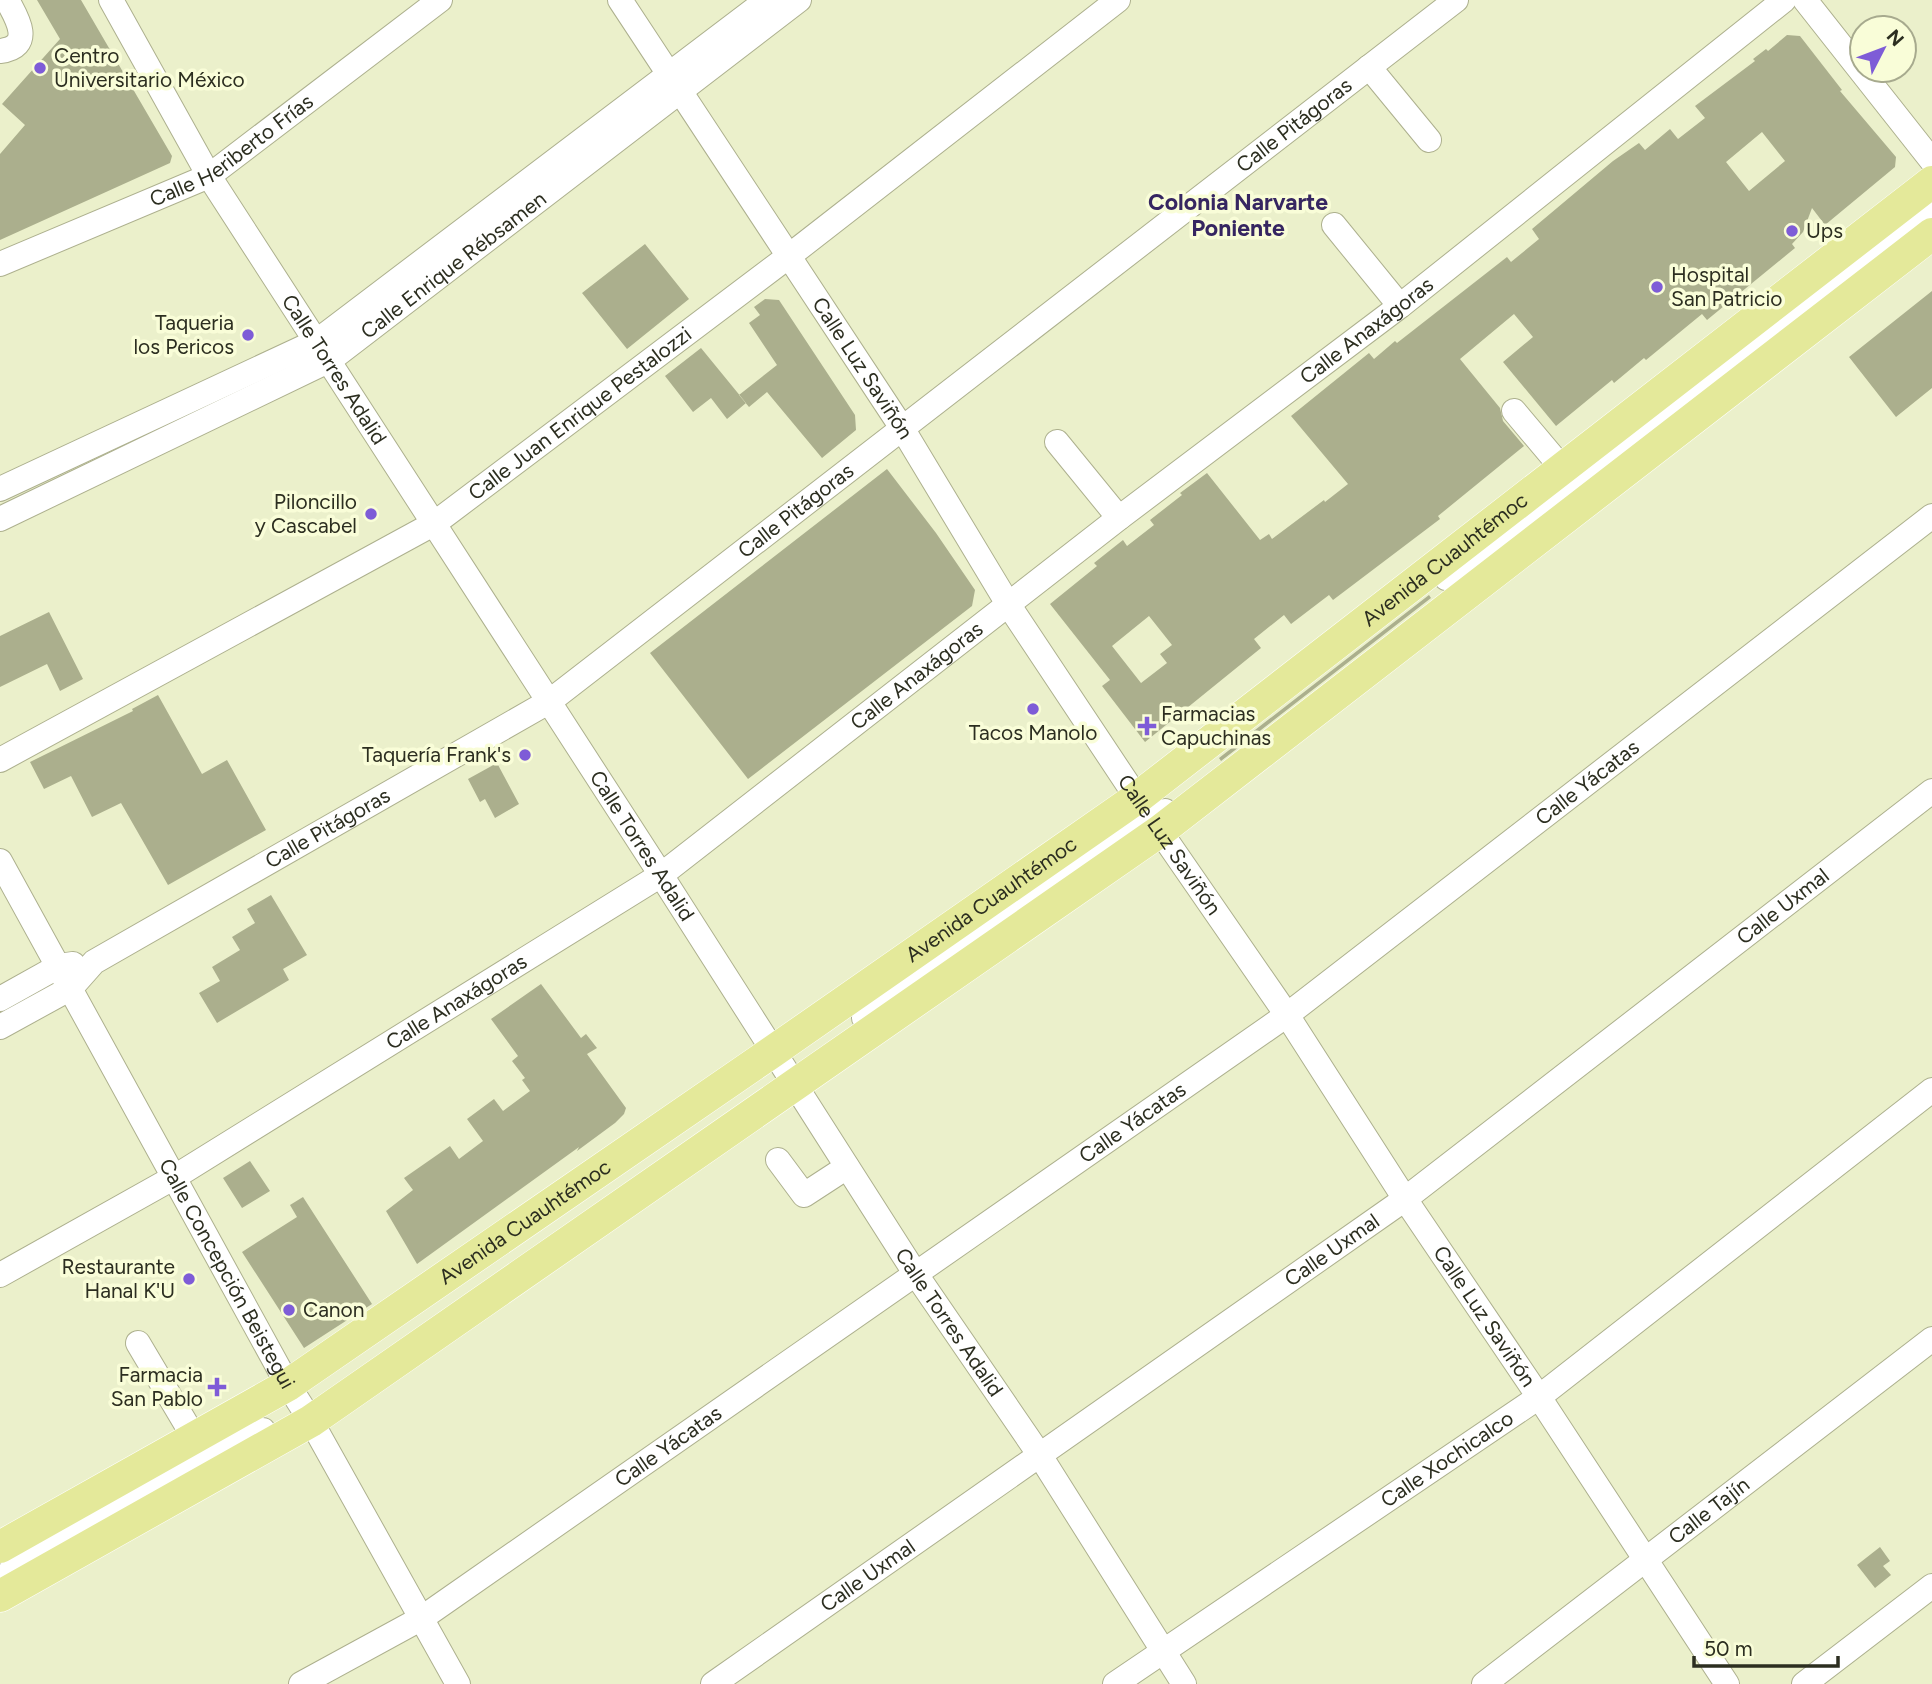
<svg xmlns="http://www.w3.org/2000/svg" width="1932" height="1684" viewBox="0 0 1932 1684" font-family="Figtree,sans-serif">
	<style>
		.building { fill: #abaf8d; fill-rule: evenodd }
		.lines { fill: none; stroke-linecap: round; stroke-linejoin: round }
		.minor-casing { stroke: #adb08e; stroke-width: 26 }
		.major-casing { stroke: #fff; stroke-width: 33 }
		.minor { stroke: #fff; stroke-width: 24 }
		.major { stroke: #e4e99a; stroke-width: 32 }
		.poi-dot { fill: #7e5cd7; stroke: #f9fdd8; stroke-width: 2.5 }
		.labels { text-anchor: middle; stroke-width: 7; stroke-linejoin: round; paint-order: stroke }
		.poi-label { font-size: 21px; fill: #2c2e20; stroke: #f9fdd8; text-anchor: start }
		.street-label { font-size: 21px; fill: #2c2e20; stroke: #f9fdd8 }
		.neighbourhood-label { font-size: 23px; font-weight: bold; fill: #362661; stroke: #f9fdd8 }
	</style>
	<rect width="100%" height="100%" fill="#ebf0cb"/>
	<path class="building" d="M37,0H81L172,156L170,163L0,240V154L25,125L2,104L60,39Z
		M1787,35L1800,36L1842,90L1840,91L1896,157L1895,167L1825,225L1812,208L1803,232L1792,244L1795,248L1707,320L1702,314L1646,360L1644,358L1614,383L1612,380L1556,426L1503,362L1533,337L1514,314L1460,359L1500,408L1503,421L1524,446L1438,516L1440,519L1333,600L1329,595L1291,624L1284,615L1254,639L1261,648L1145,742L1102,686L1110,680L1050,604L1097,566L1094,563L1123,540L1127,546L1154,525L1150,520L1182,495L1180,493L1207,473L1260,540L1269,534L1272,539L1324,500L1325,502L1348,484L1291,416L1369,353L1374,359L1395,341L1397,343L1507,257L1511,262L1539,239L1532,229L1613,161L1639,143L1645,150L1670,129L1678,139L1705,118L1695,106L1755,61L1753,59L1766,49L1768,51ZM1762,132L1785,161L1749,191L1726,162ZM1149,616L1172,645L1160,654L1167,663L1141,683L1112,646Z
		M645,244L689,299L627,349L582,293Z
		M1932,291V388L1896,417L1849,357Z
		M765,299L779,300L855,415L856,430L822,458L767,392L749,407L739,395L777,365L749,323L760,315L754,307Z
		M701,348L746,403L727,419L711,398L693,412L665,376Z
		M887,469L936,533L975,590L972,606L748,779L650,653Z
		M1429,595L1431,598L1221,761L1219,758Z
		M49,612L83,679L60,691L47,664L0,687V636Z
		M158,695L202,774L227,760L266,830L168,885L121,803L92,817L71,776L44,789L30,762L133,711L132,709Z
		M497,763L519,804L495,818L485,799L480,802L468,779Z
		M271,895L307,955L283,969L289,980L217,1023L199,993L220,981L212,967L240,950L232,937L255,923L247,909Z
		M541,984L581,1038L586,1034L597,1048L587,1054L626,1108L624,1114L615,1123L577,1151L579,1147L417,1264L386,1211L413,1190L404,1178L450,1146L459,1159L483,1141L467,1119L494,1099L503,1111L530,1091L522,1080L525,1078L512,1061L518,1056L491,1019Z
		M250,1161L270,1191L242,1208L223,1178Z
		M303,1197L372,1304L304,1348L242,1252L297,1217L290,1205Z
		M1880,1547L1890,1561L1883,1566L1891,1575L1875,1588L1857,1565Z"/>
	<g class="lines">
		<g class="minor-casing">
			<g id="minor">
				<path id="s1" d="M111,0L209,176L661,875L915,1273L1039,1454L1184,1684"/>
				<path id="s2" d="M620,0L902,428L1008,604L1137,798L1287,1015L1405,1199L1539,1397L1727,1684"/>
				<path d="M1805,0L1932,161"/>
				<path d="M0,51C34,47 18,19 7,0"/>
				<path d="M1369,67L1429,140"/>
				<path d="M1334,225L1400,306"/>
				<path id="s3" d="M0,264L209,176L440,0"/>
				<path d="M1514,411L1562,468"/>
				<path d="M1057,442L1119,518"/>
				<path d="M0,489L317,341L767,0"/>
				<path id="s4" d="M0,519L330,360L799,0"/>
				<path d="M1446,578L1467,561L1495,549L1932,214"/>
				<path id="s5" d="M0,760L435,523L789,256L1118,0"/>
				<path id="s6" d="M0,861L288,1385L311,1421L458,1684"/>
				<path d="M0,999L59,966L73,964"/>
				<path d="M864,1018L1150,816L1165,811"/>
				<path id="s7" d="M0,1027L71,988L94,962L550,701L1456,0"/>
				<path d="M778,1160L804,1195L847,1167"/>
				<path id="s8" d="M0,1275L173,1178L661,875L1119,518L1400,306L1784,0"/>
				<path d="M138,1343L195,1439"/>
				<path d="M0,1584L12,1569L263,1430"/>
				<path id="s9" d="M301,1684L422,1618L1287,1015L1932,516"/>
				<path id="s10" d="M713,1684L1405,1199L1932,791"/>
				<path id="s11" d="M1115,1684L1539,1397L1932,1090"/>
				<path id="s12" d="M1484,1684L1932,1339"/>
				<path d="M1804,1684L1932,1586"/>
			</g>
		</g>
		<g class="major-casing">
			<g id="major">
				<path id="s13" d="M0,1547L288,1385L772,1052L1137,798L1932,182"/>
				<path d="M0,1596L311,1421L1160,831L1932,234"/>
			</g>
		</g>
		<use href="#minor" class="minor"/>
		<use href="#major" class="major"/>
	</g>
	<g class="poi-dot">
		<circle cx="40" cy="68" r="7"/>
		<circle cx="1792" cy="231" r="7"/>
		<circle cx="1657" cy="287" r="7"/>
		<circle cx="248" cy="335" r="7"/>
		<circle cx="371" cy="514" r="7"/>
		<circle cx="1033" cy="709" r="7"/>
		<path d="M1143.5 715.5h7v7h7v7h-7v7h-7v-7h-7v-7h7z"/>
		<circle cx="525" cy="755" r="7"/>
		<circle cx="189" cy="1279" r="7"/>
		<circle cx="289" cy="1310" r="7"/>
		<path d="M213.5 1376.5h7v7h7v7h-7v7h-7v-7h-7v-7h7z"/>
	</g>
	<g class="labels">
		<g class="poi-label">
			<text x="54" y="63">Centro<tspan x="54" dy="24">Universitario México</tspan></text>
			<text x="1806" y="238">Ups</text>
			<text x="1671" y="282">Hospital<tspan x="1671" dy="24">San Patricio</tspan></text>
			<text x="234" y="330" text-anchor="end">Taqueria<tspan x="234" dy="24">los Pericos</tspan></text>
			<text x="357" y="509" text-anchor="end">Piloncillo<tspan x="357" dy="24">y Cascabel</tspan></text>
			<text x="1161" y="721">Farmacias<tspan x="1161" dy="24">Capuchinas</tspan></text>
			<text x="1033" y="740" text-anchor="middle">Tacos Manolo</text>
			<text x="511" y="762" text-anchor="end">Taquería Frank's</text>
			<text x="175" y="1274" text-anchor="end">Restaurante<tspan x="175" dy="24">Hanal K'U</tspan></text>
			<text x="303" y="1317">Canon</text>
			<text x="203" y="1382" text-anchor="end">Farmacia<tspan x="203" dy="24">San Pablo</tspan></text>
		</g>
		<g class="street-label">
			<text dy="7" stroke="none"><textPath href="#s7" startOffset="1582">Calle Pitágoras</textPath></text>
			<text dy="7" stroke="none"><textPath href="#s3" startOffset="259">Calle Heriberto Frías</textPath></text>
			<text dy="7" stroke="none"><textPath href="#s4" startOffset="522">Calle Enrique Rébsamen</textPath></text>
			<text dy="7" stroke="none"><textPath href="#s8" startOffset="1664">Calle Anaxágoras</textPath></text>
			<text dy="7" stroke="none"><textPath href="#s1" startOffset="432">Calle Torres Adalid</textPath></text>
			<text dy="7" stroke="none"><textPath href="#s2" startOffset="441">Calle Luz Saviñón</textPath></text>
			<text dy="7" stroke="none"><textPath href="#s5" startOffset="677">Calle Juan Enrique Pestalozzi</textPath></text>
			<text dy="7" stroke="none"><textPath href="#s7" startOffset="952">Calle Pitágoras</textPath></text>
			<text dy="7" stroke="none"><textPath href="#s13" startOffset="1752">Avenida Cuauhtémoc</textPath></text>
			<text dy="7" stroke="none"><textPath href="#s8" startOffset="1097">Calle Anaxágoras</textPath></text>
			<text dy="7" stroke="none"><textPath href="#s9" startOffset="1572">Calle Yácatas</textPath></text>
			<text dy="7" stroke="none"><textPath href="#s7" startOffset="385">Calle Pitágoras</textPath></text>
			<text dy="7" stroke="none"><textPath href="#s2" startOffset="1008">Calle Luz Saviñón</textPath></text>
			<text dy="7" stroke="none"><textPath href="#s1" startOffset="999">Calle Torres Adalid</textPath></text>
			<text dy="7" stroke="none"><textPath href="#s13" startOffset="1185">Avenida Cuauhtémoc</textPath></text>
			<text dy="7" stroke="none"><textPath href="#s10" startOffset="1323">Calle Uxmal</textPath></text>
			<text dy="7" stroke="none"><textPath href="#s8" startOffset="532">Calle Anaxágoras</textPath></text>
			<text dy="7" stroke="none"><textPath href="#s9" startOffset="1004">Calle Yácatas</textPath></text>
			<text dy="7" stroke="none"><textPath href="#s13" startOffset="618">Avenida Cuauhtémoc</textPath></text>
			<text dy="7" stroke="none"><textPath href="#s10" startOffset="756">Calle Uxmal</textPath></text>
			<text dy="7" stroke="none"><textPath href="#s6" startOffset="471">Calle Concepción Beistegui</textPath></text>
			<text dy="7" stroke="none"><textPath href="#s2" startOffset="1575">Calle Luz Saviñón</textPath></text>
			<text dy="7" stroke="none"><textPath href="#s1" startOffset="1566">Calle Torres Adalid</textPath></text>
			<text dy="7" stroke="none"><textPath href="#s9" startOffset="438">Calle Yácatas</textPath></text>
			<text dy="7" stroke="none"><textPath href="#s11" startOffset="401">Calle Xochicalco</textPath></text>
			<text dy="7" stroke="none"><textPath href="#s12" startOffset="284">Calle Tajín</textPath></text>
			<text dy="7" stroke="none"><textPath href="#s10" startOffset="189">Calle Uxmal</textPath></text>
		</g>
		<g class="neighbourhood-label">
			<text x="1238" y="210">Colonia Narvarte<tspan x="1238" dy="26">Poniente</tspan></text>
		</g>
	</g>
	<g transform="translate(1883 49) rotate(48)"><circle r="33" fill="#f9fdd8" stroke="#a7aa8e" stroke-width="2"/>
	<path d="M0-5L12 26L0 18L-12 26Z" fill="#7e5cd7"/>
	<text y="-10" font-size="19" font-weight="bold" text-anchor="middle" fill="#2c2e20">N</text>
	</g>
	<path d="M1694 1656v10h144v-10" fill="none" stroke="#2c2e20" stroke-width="3.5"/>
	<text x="1704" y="1656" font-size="21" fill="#2c2e20" stroke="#f9fdd8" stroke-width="5" paint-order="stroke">50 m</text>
</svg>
